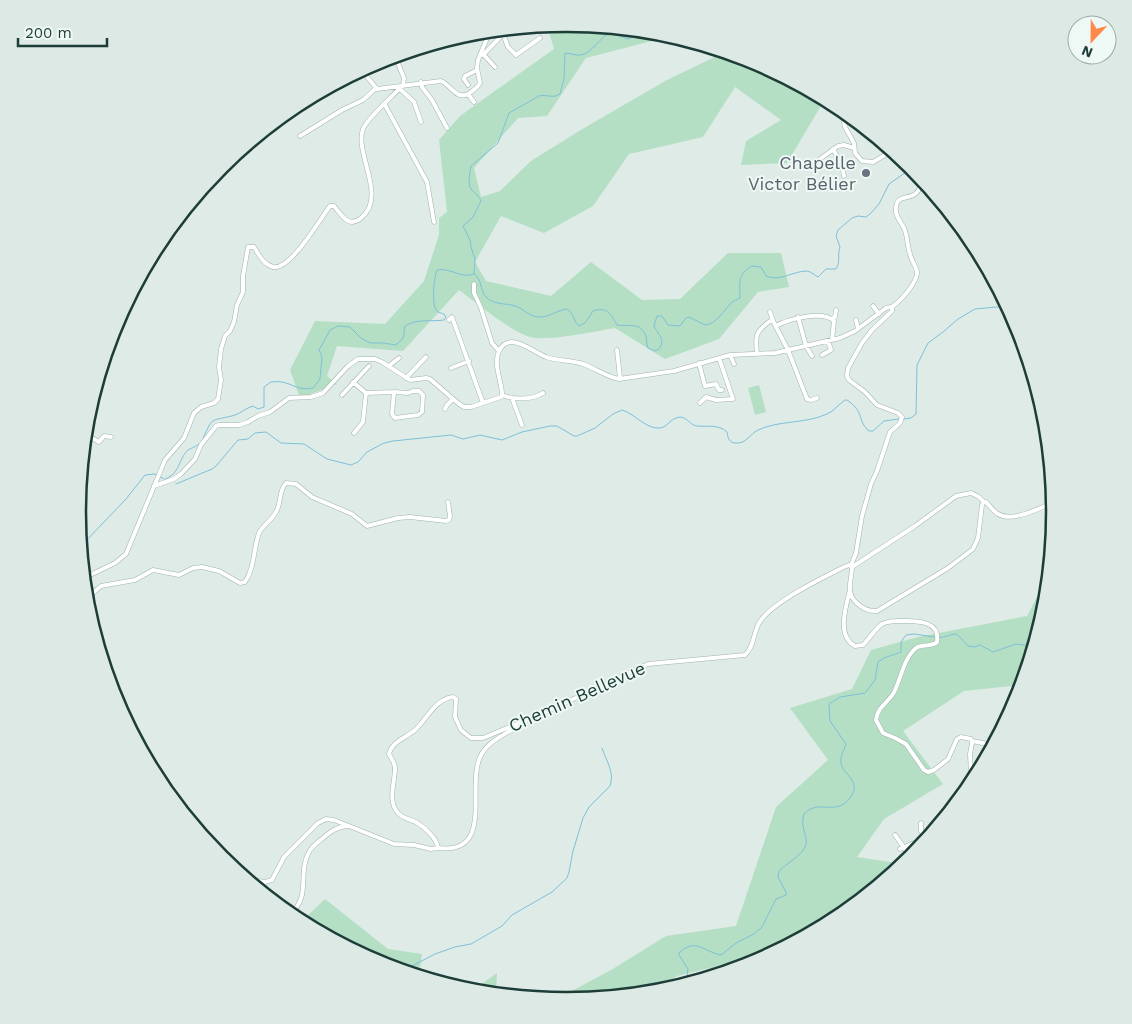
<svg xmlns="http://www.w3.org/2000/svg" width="1132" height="1024" viewBox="0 0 1132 1024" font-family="'Work Sans',sans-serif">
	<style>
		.green { fill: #b4dfc4 }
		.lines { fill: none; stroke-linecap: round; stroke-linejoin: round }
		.stream { stroke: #7ec0d8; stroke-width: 1 }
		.minor-casing { stroke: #a0b3af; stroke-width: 5 }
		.minor { stroke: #fff; stroke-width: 4 }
		.worship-dot { fill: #6b7280; stroke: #eef8f4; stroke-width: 2 }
		.labels { text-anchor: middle; stroke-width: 4; stroke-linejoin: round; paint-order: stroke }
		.worship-label { font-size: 18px; fill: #5b616d; stroke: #eef8f4; text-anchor: end }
		.street-label { font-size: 18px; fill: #1d3d38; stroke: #eef8f4 }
		.rim { fill: none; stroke: #1d3d38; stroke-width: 2.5 }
	</style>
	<rect width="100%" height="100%" fill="#deebe7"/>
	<path class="green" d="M572,24L662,33L671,36L586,58L547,116L518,118L474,168L481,197L500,191L531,161L579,131L667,80L723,53L753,61L825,99L787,163L741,165L746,141L781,120L735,87L703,137L629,154L593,206L544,233L501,216L475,262L486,281L551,296L591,262L642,300L680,299L728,253H781L789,287L758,292L719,339L665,359L615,328C597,331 542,343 527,336C505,327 478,304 459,290L403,351L337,346L327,376L337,384L300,398L290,370L315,321L385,324L424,281L439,235V218L447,212L439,140L460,116L554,49L549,32Z
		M759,385L766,412L755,415L748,388Z
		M1045,582L1047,583L1045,608L1021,685L964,691L903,731L943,784L884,819L857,857L903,864L837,918L774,952L677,976L651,992L566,1000L557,999L611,970L666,936L736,926L776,807L828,760L790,708L852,689L871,650L918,637L1027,616Z
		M325,899L388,949L422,954L419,975L379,963L301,922Z
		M497,973L496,993L472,991Z"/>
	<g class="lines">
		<path class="stream" d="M474,274C483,280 479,289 486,297C493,305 506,303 515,306C525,309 528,317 540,317C549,317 556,311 566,309C574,312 573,321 579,326L585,323L593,311C606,306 611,314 617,325C627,327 640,321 646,336C647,340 646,344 648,348L655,351L659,349C666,339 658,335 654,326L657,316H662L668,325L680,326L686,318L689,317L705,325C716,324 723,312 730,304C732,301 737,300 740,298C740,282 737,275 752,266L761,267L766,276C780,282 793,271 807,271C812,272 814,275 818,277L826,269H836C841,261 837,255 840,247L836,236L838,230L852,218L858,216L866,217L871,213L879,204L889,184L912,168
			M903,419L911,418L916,414L917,365L928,343L943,332L958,319L975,309L1007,306
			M203,439C213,414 212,422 235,415C241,413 246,408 253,406L258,409L264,407V387L271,382C291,379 294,392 313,388L320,379L322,357L319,350L328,334L330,330L338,326L350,327L361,338L370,343H384L395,345C404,340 405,335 404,327C415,318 431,322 444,320L446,317L444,314C442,313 439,313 437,311C431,306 434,277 437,270C450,267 460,279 474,274L475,259L471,247L470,240L463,226L473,217L481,201C478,194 473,193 470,187C468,183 470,171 471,166L498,143L509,113L539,96C547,94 552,99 560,94L564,79L565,53C570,53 576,56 581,55C591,54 601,36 611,32L627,39L648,32
			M165,479C181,473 178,459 188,450C191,448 196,447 199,444
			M176,484L212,469L216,466L238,440L248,439L255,433L266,432L281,443L304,444L327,459L351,465L358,462L367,452L384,443L393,441L451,435L463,439L480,435L502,440L522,432L550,426H557L574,436H577L595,428L613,414L622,410C635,414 643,426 656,428C667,429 668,421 676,418C686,414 689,425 697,426C708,427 718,424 727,432C728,438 729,443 736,443C746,444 750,434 758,430C780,420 805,424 827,414C834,411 838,405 845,400H847C865,412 857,421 869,431H873L884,421L899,419
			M81,546L126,499L145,475L155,474L164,479
			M1038,631C1032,620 1036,606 1046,598
			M939,638C959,634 953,629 968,646L974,647L980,645L993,652L1016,644L1033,646
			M386,965L393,964L410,967L435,954L455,947L471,944L502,926L512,915L552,892L567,878L569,872L573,851L583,818L589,807L610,786C615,772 606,761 602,748
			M641,993C651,976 672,986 687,976L688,969L679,955V953C696,937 704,952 721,955L736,943L754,934L762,927L776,899L786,895V892L778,877L779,871C787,863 798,858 804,849C811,840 799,828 804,814C819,798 835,817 850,798C863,781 842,774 841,763C840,756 844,751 846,744L830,721L829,704L840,697L865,693L875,680L878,662L884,658L901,652V642L906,635L914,634L935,637"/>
		<g class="minor-casing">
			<path id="minor" d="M483,54L495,67
				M483,55L503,34L508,47L516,55L540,38
				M397,61L404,78L403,86
				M359,72L364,73L377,89L441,81C451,85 456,100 468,94C473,91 477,88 480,83L477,68L478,60L490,31
				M421,82L422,87L432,100L447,128
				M468,85L464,79L465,76L477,70
				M400,89L414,102L421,122
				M468,94L474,102
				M385,105L427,182L434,222
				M846,113L844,122L845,127L854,143L855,153L862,161L873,162L892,151
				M300,136L342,110L363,100L375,89
				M833,149L842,165L844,176
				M820,159L838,146L844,145L854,148
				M474,284V293L481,308L492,343L499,351
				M873,306L879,314
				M770,312L773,321
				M798,317L806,346L812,356
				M832,319L835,317L836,310
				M449,320L452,317L483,403
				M856,320L858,329
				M776,326C788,319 823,310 834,321L832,340
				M617,350L620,378
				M757,354C755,336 755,332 770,321H773L788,350L807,399L811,400L817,398
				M730,355L734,364
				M822,355L831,350L828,341
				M699,363L705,386L716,384L719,390H722
				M390,365L399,358
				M451,368L469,361
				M406,378L426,357
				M353,382L366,393
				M413,391H419L423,395L422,412L418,415L395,418L392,414L394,392L408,393Z
				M342,395L369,366
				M502,395C514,400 532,400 543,393
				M512,398L522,425
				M700,403L706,397L716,400L733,399L719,358
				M445,409L447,405L453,399
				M354,433L363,422L366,393L394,392
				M85,434L99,442L104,436L111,437
				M154,486L174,479L181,474L195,459L201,445L216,426L219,425H239L248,422L258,416L270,412L289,398L311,397L323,393L348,366L358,359H375L382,362L410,380L426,378L430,379L459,404L464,407H471L501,397L502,393C501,380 493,363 499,351C509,330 533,352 546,357C558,361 571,360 583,364C595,368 606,377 619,379L674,371L730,355L775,353L840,338L855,331L886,308C889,307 891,307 893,306C901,301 918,281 917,272C916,266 911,260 910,254C907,246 908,237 904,228C901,222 894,215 896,207C898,190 918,206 922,180
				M851,565L856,553L862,516L871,484L877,471L890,432L900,423L902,417L898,413L877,405L865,392L849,380L847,376L848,368L862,343L872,330L892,311V307
				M852,567L915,526L956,496L971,493L979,497L984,502
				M84,578L115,563L126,554L165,460L184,438L194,413L201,407L214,403L218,399L221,380L219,367L221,349L225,336L230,331L234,322L237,305L243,292V276L248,247H254C259,255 263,264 273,267C290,271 320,219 330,206H334C341,214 348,229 361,218C388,196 354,154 363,129C367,118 392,97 402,86
				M850,590C846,606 836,636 855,646L863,645C869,639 875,629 882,624C889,620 898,621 906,621C920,621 940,622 937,642C931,648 922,643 916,648C903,659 901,680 893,694C887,703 877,708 876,720L883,733L895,738L906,744L924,770L928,772L934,770L948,759L957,739L961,737L971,739L972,743L970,754L971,774L968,785L962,795
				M88,609L93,593L101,586L135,580L153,570L179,575L193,568L202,567L219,571L240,583L245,582C255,567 253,550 259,533C263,525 272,520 276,512C282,502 278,492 286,483L296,484L312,497L352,514L367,526L398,518L410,517L446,521L449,520L450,516L448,502
				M972,741L993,745
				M921,823V831L926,839
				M895,835L905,849
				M438,848C496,855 465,785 481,755C489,740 509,732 523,724
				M900,849L928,837
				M247,879L265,882L272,880L284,857L318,823L326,819L334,820L394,844L414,845L431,849L438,848C437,838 424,827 416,822C410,820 403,818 398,813C387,801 395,783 395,768C395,763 391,758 389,754C392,741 406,738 415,730C427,719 435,699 453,697L456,699L455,717L461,730L471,738H483L550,710L648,664L745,655C755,646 753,630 761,620C775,601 822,578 844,567L849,565L852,567C852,575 849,583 850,591C852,603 866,612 877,611L948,568L973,549L978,538L982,505L984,502H986C990,506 993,511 998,514C1013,523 1038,508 1053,503
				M290,914C312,896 297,873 309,852C312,846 318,842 323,838C331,831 337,827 347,826"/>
		</g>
		<use href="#minor" class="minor"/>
	</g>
	<circle class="worship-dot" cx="866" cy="173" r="5"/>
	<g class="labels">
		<g class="worship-label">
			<text x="856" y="169">Chapelle<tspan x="856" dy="21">Victor Bélier</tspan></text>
		</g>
		<g class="street-label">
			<text transform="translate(577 697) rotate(-24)" y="6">Chemin Bellevue</text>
		</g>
	</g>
	<path d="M0 0H1132V1024H0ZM86 512a480 480 0 1 1 960 0a480 480 0 1 1-960 0Z" fill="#dde9e5" fill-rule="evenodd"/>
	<path class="rim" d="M86 512a480 480 0 1 1 960 0a480 480 0 1 1-960 0Z"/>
	<g transform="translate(1092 40) rotate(202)"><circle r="24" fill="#eef8f4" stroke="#9aada9"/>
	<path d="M0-4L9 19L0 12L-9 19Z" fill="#ff8948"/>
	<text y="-8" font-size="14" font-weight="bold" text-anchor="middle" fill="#1d3d38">N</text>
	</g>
	<path d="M18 38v8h89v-8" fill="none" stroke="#1d3d38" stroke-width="2.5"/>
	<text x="25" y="38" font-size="15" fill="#1d3d38" stroke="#eef8f4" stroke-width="4" paint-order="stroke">200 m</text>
</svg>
